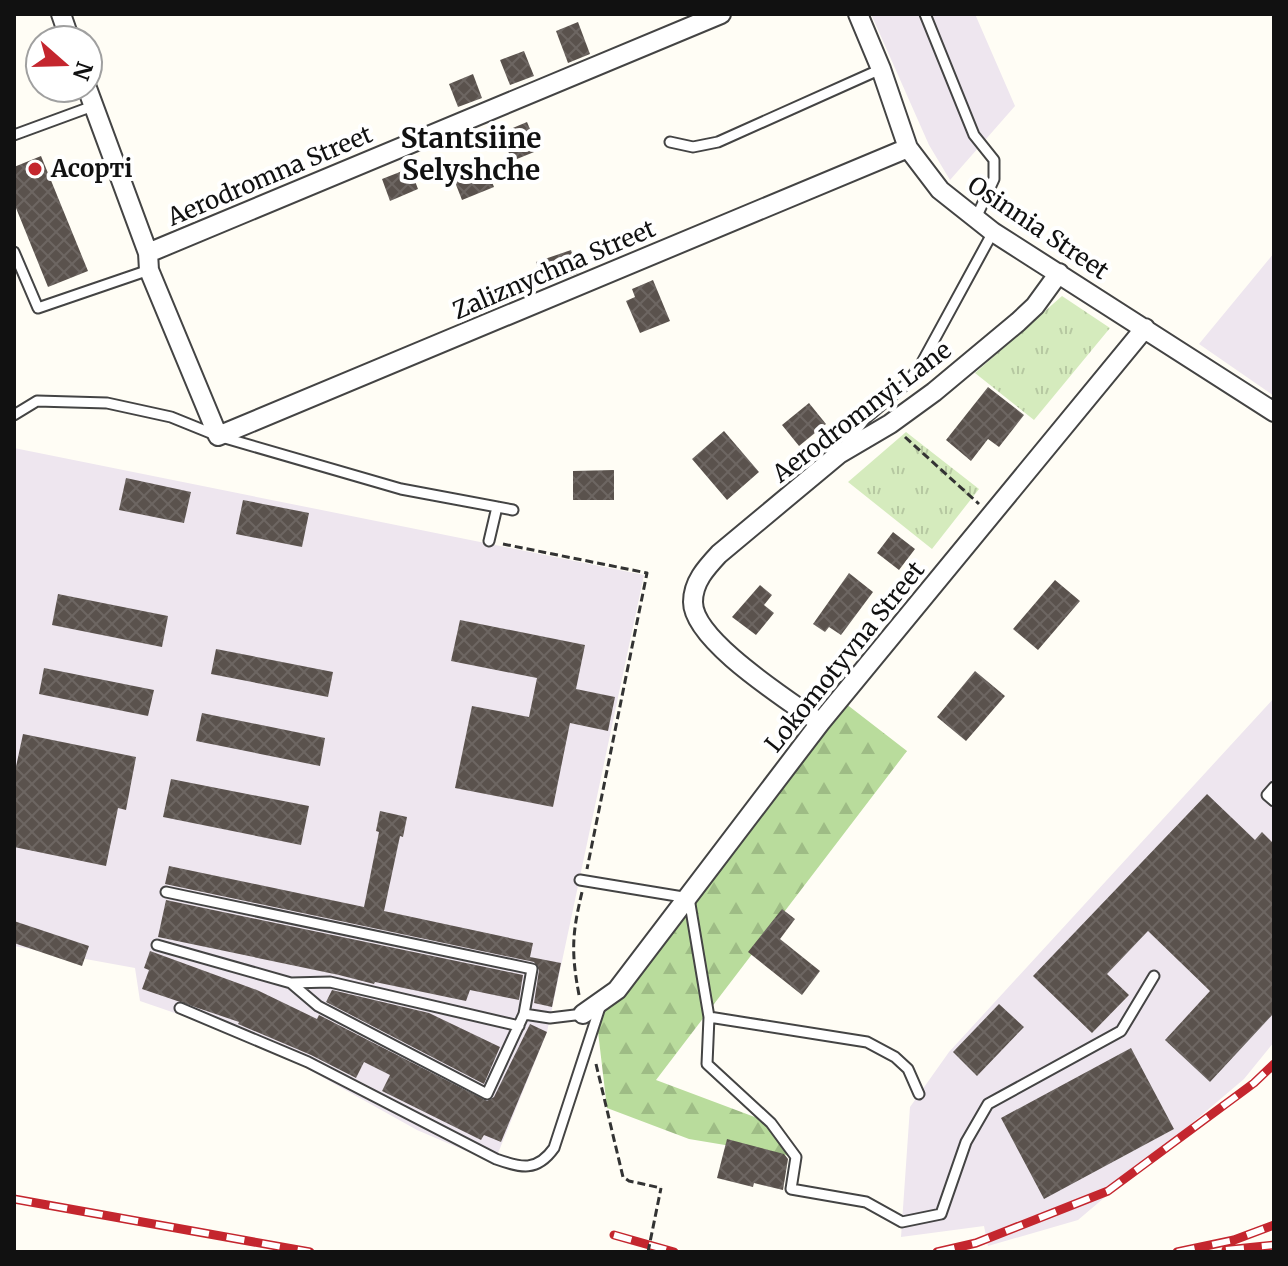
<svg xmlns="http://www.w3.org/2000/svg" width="1288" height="1266" viewBox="0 0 1288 1266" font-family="Merriweather,serif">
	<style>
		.industrial { fill: #eee6ef }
		.grass { fill: url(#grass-tufts) }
		.forest { fill: url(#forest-firs) }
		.building { fill: url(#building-cross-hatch) }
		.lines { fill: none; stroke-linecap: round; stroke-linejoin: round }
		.service-casing { stroke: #444; stroke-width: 13 }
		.minor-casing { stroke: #444; stroke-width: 22 }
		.path { stroke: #333; stroke-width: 3; stroke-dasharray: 8 4; stroke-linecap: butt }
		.service { stroke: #fff; stroke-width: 9 }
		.minor { stroke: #fff; stroke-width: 18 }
		.rail-casing { stroke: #c4262e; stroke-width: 9 }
		.rail { stroke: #fff; stroke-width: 6; stroke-dasharray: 18; stroke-linecap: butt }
		.path-bridge { stroke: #333; stroke-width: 3; stroke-dasharray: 8 4; stroke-linecap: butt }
		.poi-dot { fill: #c4262e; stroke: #fff; stroke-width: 3 }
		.labels { text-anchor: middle; stroke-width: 8; stroke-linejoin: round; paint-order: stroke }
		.poi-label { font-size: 24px; font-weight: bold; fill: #111; stroke: #fff; text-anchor: start }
		.street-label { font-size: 24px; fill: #111; stroke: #fff }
		.quarter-label { font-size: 28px; font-weight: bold; fill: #111; stroke: #fff }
	</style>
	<defs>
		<pattern id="grass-tufts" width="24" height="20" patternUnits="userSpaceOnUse" patternTransform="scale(2)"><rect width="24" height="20" fill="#d5ebbd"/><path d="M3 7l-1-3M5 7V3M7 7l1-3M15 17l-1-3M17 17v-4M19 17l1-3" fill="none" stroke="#b6c8a1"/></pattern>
		<pattern id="forest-firs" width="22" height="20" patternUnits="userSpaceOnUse" patternTransform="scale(2)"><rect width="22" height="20" fill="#b9dc9c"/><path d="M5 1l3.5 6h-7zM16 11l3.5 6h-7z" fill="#9ebc85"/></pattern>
		<pattern id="building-cross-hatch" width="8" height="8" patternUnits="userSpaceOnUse" patternTransform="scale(2)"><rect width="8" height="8" fill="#5a524d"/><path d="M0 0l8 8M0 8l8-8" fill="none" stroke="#6d6662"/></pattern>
	</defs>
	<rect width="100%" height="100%" fill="#fffdf5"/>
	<path class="industrial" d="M871,14H975L1015,106L950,180L929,145Z
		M1274,253V396L1199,344Z
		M14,448L644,575L547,1032L494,1163L417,1130L297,1063L201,1022L140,1001L135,968L14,946Z
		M1274,698V1042L1244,1079L1078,1220L988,1246L984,1226L901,1237L910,1107L949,1052Z"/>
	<path class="grass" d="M1062,296L1110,328L1034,420L975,373Z
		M906,432L979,489L932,549L848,482Z"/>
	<path class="forest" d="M841,700L907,751L656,1080L771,1123L796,1157L689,1139L607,1108L597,1023L689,898Z"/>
	<path class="building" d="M578,22L590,54L568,63L556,31Z
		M524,51L534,76L510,85L500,60Z
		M473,74L482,98L458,107L449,84Z
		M527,122L539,150L512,161L501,133Z
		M41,156L88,271L48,287L14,203V167Z
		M483,159L494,187L462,200L451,172Z
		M410,168L418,189L390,201L382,179Z
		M571,250L578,273L544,285L536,262Z
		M653,280L670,321L640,333L626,301L635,297L632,289Z
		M988,387L1024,415L999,447L988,439L971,461L946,440Z
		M809,403L826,424L799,446L782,425Z
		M724,431L759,472L727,500L692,459Z
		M614,470V500H573V471Z
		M126,478L191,492L184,523L119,510Z
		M243,500L309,513L302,547L236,534Z
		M893,532L915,549L899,570L877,553Z
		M849,573L873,592L841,635L829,627L825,632L813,624Z
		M1055,580L1080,601L1038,650L1013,629Z
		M760,585L772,595L764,605L774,613L756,635L732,617Z
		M58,594L168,616L162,647L52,625Z
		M460,620L585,645L576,689L615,697L608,731L570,723L553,807L455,788L472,706L529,717L537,678L451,661Z
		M216,649L333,672L328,697L211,674Z
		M44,668L154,690L148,716L39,694Z
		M975,671L1005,696L966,741L937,717Z
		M202,713L325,738L320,766L196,741Z
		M23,734L136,757L126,810L118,808L106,866L14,847V776Z
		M171,779L309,806L301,845L163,817Z
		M1207,794L1255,840L1262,832L1274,844V1013L1210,1082L1165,1040L1210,991L1148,931L1107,974L1129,995L1092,1033L1033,976Z
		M380,811L407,817L403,837L400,836L384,911L533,943L530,957L561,963L552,1007L534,1003L539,970L534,962L165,884L169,866L364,907L379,832L376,831Z
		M166,900L523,975L519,1000L470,990L466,1001L375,982L374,984L339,975L158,937Z
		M782,909L795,919L780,939L820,971L802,995L748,952Z
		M14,921L89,946L82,966L14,943Z
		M150,951L257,990L317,1019L319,1015L487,1101L494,1097L530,1024L547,1032L501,1142L484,1135L481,1140L382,1091L390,1075L364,1062L356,1078L311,1055L238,1024L239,1022L142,989L149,970L144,968Z
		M332,990L429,1013L500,1047L484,1084L326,1002Z
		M999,1004L1024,1027L977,1076L953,1052Z
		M1131,1048L1174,1129L1044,1199L1001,1118Z
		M727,1139L784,1154L788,1159L783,1190L754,1183L753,1187L717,1178Z"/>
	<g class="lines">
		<g class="service-casing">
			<path id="service" d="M925,14L974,135L994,160V179L976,218
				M14,135L93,106
				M670,142L693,147L718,142L881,69
				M14,252L38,308L149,270
				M14,415L37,401L107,403L171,417L218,436L401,489L513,510
				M846,444L865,419L905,385L920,366L993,232
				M489,541L497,507
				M1274,787L1267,795L1274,801
				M580,880L689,898L709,1017L707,1064L771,1123L796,1157L791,1189L866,1202L902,1222L941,1214L966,1142L988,1104L1121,1031L1154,976
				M166,892L532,969L524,1014L487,1094L318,1006L291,983
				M157,945L291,983L330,982L519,1026
				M180,1008L308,1062L496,1159C521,1168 537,1172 554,1148L601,1004
				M524,1014L550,1018L583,1014
				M709,1017L867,1042L895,1057L908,1069L919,1094"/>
		</g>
		<g class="minor-casing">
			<path id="minor" d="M61,14L70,40
				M858,14L881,69L908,148L940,190L993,232L1274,412
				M87,88L148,253L149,270L218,436L908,148
				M148,253L721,14
				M820,723C790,701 693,641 693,602C693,582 706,568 719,554L839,454L890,424L934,392L1018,322L1035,306L1059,273
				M583,1014L617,990L820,723L1145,328"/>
		</g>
		<path class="path" d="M905,437L979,504
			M503,544L647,573L587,869
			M579,995C571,952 572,934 582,892
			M596,1064L623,1177L629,1181L661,1188"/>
		<use href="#service" class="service"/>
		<use href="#minor" class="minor"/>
		<g class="rail-casing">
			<path id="rail" d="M14,1199L310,1252
				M614,1235L674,1252
				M1226,1250L1274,1245
				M937,1252L976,1243L1108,1191L1254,1083L1274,1064
				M1177,1252L1234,1240L1274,1225"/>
		</g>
		<use href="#rail" class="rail"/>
		<path class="path-bridge" d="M648,1252L661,1188"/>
	</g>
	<circle class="poi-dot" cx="35" cy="169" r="8"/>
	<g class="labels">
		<g class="poi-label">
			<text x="51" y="177">Асорті</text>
		</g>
		<g class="street-label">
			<text transform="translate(270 176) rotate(-23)" y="8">Aerodromna Street</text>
			<text transform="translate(1038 228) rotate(34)" y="8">Osinnia Street</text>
			<text transform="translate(554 270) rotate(-23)" y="8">Zaliznychna Street</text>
			<text transform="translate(862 412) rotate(-37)" y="8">Aerodromnyi Lane</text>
			<text transform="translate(845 657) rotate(-51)" y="8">Lokomotyvna Street</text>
		</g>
		<g class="quarter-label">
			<text x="471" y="148">Stantsiine<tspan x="471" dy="32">Selyshche</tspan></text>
		</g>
	</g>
	<rect width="1288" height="1266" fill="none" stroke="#111111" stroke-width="32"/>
	<g transform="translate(64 64) rotate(110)"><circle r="38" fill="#ffffff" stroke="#a0a0a0" stroke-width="2"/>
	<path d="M0-6L14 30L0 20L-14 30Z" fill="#c4262e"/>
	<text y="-12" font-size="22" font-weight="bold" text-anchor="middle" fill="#111111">N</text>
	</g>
</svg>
